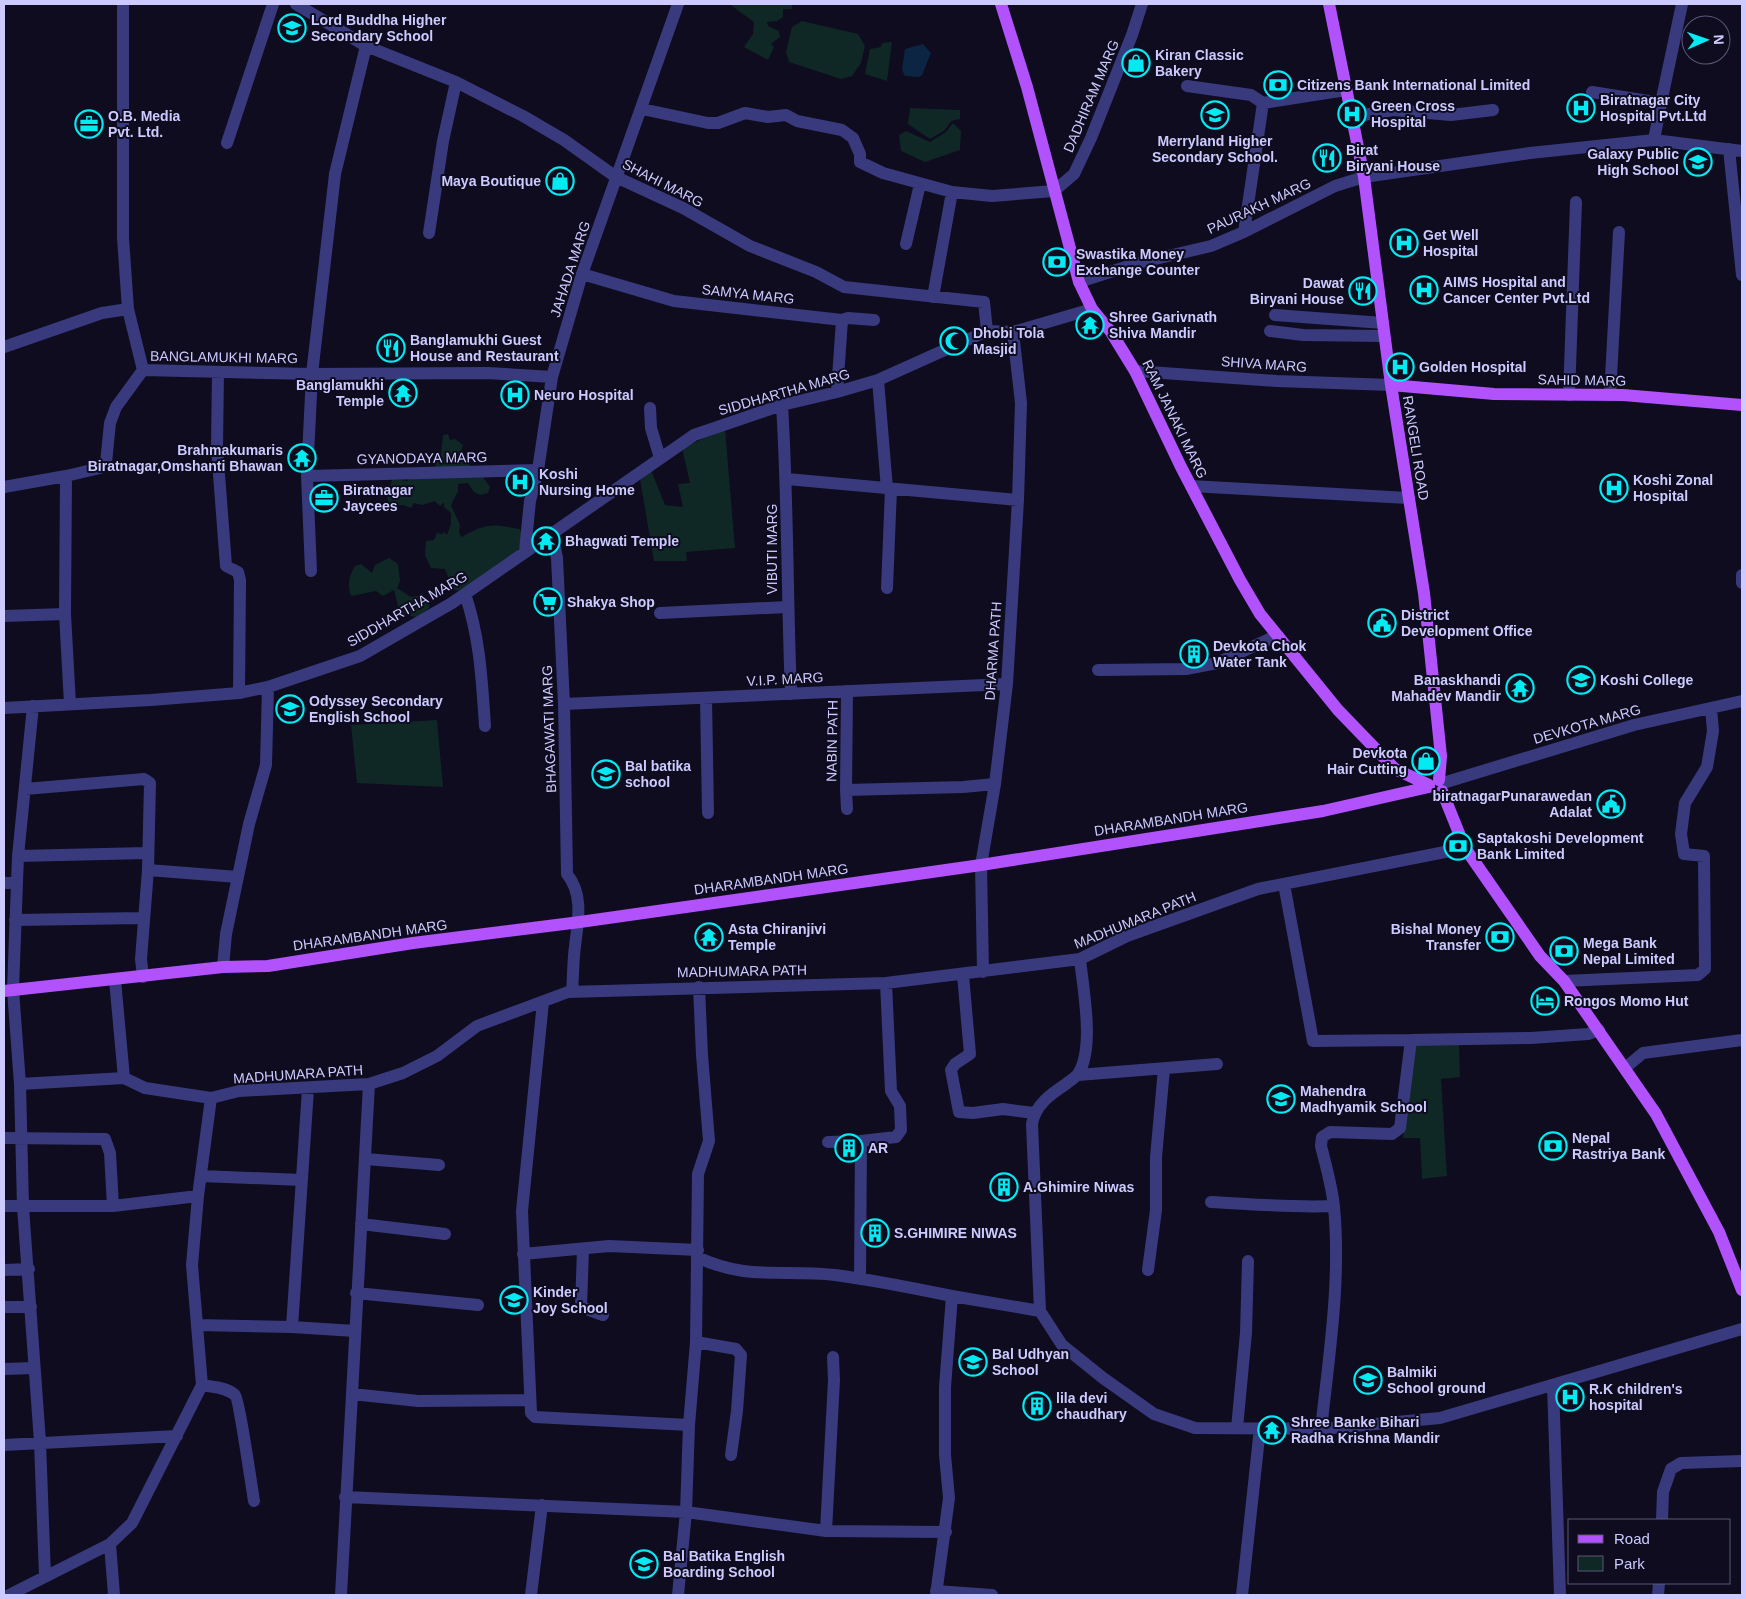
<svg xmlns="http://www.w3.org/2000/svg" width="1746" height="1599" viewBox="0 0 1746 1599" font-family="Helvetica,sans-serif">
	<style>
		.green { fill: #0f2825 }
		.water { fill: #0c2542 }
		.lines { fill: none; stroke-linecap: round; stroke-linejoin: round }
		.minor { stroke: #383a7d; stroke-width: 12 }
		.major { stroke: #b152fd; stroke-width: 12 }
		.labels { text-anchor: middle; stroke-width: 4; stroke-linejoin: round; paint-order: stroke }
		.poi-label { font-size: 14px; font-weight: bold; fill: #cccafe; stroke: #0e0c1e; text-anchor: start }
		.street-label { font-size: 14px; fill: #cccafe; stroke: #0e0c1e }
	</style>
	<rect width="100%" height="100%" fill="#0e0c1e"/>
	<path class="green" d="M732,4H792V9H783V17L777,21L767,22L768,26L779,31L780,37L771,44L774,47L768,60L744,47L753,34L754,22L732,6Z
		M802,21L858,34L865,46L861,63L852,76L841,79L789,62L786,52L792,27Z
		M892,42L887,81L865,74L870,49L881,47L882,43Z
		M910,108L960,110V119L951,121L945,130L930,139L908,124Z
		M953,123L961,131L960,150L925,162L901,151L899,135L906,131L930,142L946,132Z
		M725,429L735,548L686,552L687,561H654L640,479L651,470L665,505L683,507L678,484L690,483L682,448Z
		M448,434L450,440L455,439L463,445L461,451L470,460L469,467L483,477L490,487L488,493L480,495L474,492L468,483L458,484V491L451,505L460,525L459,533L462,537C486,523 493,524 520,529L523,540L517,553L463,591L453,590L445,569L431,568L425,555L426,541L434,540L437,533L442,534L444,532L447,535L451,524V513L444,507V502L440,506L435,501L422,505L414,503L411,508L403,505L391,506L387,498L392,480L395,479L407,481L412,476L430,477L441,454L443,435Z
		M389,558L398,564L400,581L397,588L411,597L417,596L430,601L429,608L419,617L400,615L397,611L398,606L394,590L383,596L376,591L351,596C347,585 349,575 355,566L361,564L372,573L375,565Z
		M437,720L443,787L357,783L351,725Z
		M1413,1045H1459L1460,1077L1441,1079L1447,1176L1422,1179L1420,1138H1403Z"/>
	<path class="water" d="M923,44L931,53L922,75L919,77L905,76L902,70L905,49Z"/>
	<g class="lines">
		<path class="minor" d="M123,4V238L128,309L143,370L312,374L488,373L552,377
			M296,4L366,46L456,82L523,116L564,140L616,177L683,208L750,246L816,272L844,287L984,302L987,331
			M1187,86L1251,95L1263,103
			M1592,92L1661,103L1682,4
			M642,109L708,123H718L745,113L768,117L786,115L797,121L842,130L853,138L860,154V162L883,173L952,192L992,196L1054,191L1074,174L1091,138L1132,35L1142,4
			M1352,117L1393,110L1451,115L1493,110
			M1654,140L1661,103
			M227,143L273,4
			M1729,149L1742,275
			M1244,232L1263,103L1346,90
			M429,233L443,141L456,82
			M906,244L920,184
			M582,274L674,301L842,320L837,392
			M1079,282L1138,263L1211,246L1244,232L1335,186L1364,177L1530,153L1654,140L1742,151
			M933,297L952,192
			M1275,315L1383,323
			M842,320L848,318L874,320
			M1270,331L1303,335L1384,336
			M4,347L102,313L128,309
			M1135,371L1277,381L1391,385
			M218,372L217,448L226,566L238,572L240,580L239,693
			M878,380L887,489
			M1569,395L1576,202
			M1610,395L1619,232
			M782,405C788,501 787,598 791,694
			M650,408L651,428L660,458
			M307,476L538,470
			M787,479L1018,500
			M1191,486L1408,498
			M4,487L66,476
			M552,532L557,558L564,704L567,874C586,897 576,929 574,956C573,968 573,980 572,992
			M525,551L530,501L538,470L552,377L582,274L678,4
			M311,571L307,476L312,374L335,174L366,46
			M1742,575V583
			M887,588L891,489
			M465,594C480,637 482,682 485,726
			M660,613L787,607
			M4,616L65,614
			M1098,670L1186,669L1217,663L1276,636
			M847,691L846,790L963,787L995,784
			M706,698L708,813
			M70,704L65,614L66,476L100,468L106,463L110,423L116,407L143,370
			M564,704L1007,684
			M33,706L18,856L13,990L20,1084L23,1207L40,1442L45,1576
			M4,708L151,700L239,693L268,687L360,656L452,603L694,435L782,405L837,392L878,380L987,331L1013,332L1092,309
			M1443,783L1634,725L1742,701
			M25,789L144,779L150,783L148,870L141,959L143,977
			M846,790L847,809
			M18,856L147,853
			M148,870L238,877
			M4,883H17
			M1284,884L1313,1041L1411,1040
			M15,920L143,918
			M223,967L226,934L249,824L266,765L268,687
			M983,972L981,865L995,784L1007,684L1018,500L1021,403L1013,332
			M963,975L970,1054L955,1064L951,1070L959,1112L973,1113L1003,1109L1034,1113
			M115,980L124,1078L145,1088L211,1098L239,1091L369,1084L403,1073L437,1056L477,1026L568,992L886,983L1080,959L1127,936L1258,889L1465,848
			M1564,981L1698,975L1705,969L1704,856L1684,854L1681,834L1685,803L1707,767L1713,731L1711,708
			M543,1002L522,1211L531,1413L535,1417L689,1425
			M1625,1068L1643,1053L1742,1040
			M1078,1075L1217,1064
			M20,1084L124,1078
			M4,1138L105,1139L110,1153L113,1206
			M828,1142L861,1141
			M366,1159L439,1165
			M201,1176L302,1180
			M1211,1202C1252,1204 1293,1208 1334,1206
			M4,1206H113L198,1196
			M361,1224L445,1234
			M583,1249L581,1307L603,1315
			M523,1254L609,1246L698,1250
			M697,1257C747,1281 783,1269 835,1275C874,1280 913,1288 952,1296
			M4,1270L29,1269
			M1148,1270L1156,1210V1157L1164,1069
			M860,1279L861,1141L896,1137L901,1130L900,1106L891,1091L886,983
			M356,1293L478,1305
			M4,1307H31
			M1040,1311L1032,1124C1035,1105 1051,1094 1066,1084C1069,1081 1075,1078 1078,1074C1095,1048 1083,989 1080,959
			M197,1325L292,1327L355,1331
			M292,1327L308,1089
			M696,1342L736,1349L741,1355L737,1411L731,1455
			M4,1369L34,1368
			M202,1385C212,1387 227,1387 235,1395C239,1399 252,1489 254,1501
			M1553,1385L1560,1595
			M352,1394L418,1401L529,1400
			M1237,1428L1246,1333L1248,1261
			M1321,1429C1329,1356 1341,1280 1334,1207C1332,1186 1326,1166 1321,1146L1322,1137L1330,1132L1392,1134L1400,1128L1411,1040L1531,1038L1588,1034L1599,1030
			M4,1445L177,1436
			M345,1497L686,1512L826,1531L946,1532
			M1662,1520L1663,1492L1671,1469L1681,1463L1742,1461
			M826,1531L834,1380L833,1357
			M110,1544L114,1595
			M936,1591L992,1595
			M9,1595L110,1544L132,1523L202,1385L192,1265L198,1196L211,1098
			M341,1595L369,1084
			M531,1595L542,1505
			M678,1595L686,1512L689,1425L696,1342L698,1174L709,1141L702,1055L699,987
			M936,1595L949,1498L945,1455V1387L952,1296L1040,1311L1062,1345L1103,1378L1154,1414L1195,1428L1321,1429L1440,1418L1742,1329
			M1242,1595L1260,1428
			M1658,1595L1659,1583"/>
		<path class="major" d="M1001,4L1027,87L1079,282L1092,309L1111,332L1135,371L1181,467L1240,580L1260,614L1338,710L1395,769L1429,785
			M1329,4L1364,177L1391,385L1424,593L1441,756L1439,780
			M1391,385L1494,394L1623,395L1742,405
			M1442,791L1465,848L1540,956L1564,981L1656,1114L1719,1232L1742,1290
			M4,991L223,967L268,966L413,943L580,922L981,865L1323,811L1429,787"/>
	</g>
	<defs>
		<g id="school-ring" transform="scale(1.4375)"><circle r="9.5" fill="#0e0c1e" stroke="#03ebf2" stroke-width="1.5"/><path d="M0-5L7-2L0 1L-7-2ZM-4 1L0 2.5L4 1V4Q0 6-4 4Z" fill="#03ebf2"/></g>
		<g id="shop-ring" transform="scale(1.4375)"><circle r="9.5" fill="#0e0c1e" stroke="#03ebf2" stroke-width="1.5"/><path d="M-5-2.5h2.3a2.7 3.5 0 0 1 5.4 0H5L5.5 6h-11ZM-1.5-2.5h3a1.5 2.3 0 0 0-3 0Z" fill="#03ebf2"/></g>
		<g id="bank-ring" transform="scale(1.4375)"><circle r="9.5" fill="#0e0c1e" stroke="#03ebf2" stroke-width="1.5"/><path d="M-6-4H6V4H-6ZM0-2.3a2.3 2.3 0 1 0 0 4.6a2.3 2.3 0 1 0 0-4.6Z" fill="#03ebf2"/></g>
		<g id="hospital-ring" transform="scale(1.4375)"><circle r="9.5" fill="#0e0c1e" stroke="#03ebf2" stroke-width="1.5"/><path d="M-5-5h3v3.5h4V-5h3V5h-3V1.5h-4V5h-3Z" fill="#03ebf2"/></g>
		<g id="office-ring" transform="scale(1.4375)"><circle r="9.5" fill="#0e0c1e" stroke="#03ebf2" stroke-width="1.5"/><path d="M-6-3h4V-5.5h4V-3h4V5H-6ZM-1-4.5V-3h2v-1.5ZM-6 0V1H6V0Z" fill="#03ebf2"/></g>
		<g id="restaurant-ring" transform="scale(1.4375)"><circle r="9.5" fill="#0e0c1e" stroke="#03ebf2" stroke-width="1.5"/><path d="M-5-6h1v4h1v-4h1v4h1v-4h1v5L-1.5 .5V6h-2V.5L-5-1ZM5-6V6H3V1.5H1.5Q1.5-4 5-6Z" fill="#03ebf2"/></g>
		<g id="temple-ring" transform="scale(1.4375)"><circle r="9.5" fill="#0e0c1e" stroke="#03ebf2" stroke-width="1.5"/><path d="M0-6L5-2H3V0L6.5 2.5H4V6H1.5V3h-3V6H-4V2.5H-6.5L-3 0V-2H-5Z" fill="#03ebf2"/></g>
		<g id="mosque-ring" transform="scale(1.4375)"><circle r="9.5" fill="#0e0c1e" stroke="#03ebf2" stroke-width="1.5"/><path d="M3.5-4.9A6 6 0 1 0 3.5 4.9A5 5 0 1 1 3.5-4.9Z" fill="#03ebf2"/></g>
		<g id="supermarket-ring" transform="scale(1.4375)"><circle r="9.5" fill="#0e0c1e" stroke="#03ebf2" stroke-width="1.5"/><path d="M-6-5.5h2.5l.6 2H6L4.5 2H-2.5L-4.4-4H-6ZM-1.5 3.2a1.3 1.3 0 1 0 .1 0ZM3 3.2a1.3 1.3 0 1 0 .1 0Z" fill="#03ebf2"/></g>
		<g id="civic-ring" transform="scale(1.4375)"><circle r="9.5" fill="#0e0c1e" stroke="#03ebf2" stroke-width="1.5"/><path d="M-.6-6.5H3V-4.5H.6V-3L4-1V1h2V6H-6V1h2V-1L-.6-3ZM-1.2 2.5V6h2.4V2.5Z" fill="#03ebf2"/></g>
		<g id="building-ring" transform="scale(1.4375)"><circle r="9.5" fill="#0e0c1e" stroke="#03ebf2" stroke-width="1.5"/><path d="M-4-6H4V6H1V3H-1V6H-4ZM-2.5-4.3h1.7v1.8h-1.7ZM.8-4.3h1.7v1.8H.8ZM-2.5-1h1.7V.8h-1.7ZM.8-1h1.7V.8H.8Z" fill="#03ebf2"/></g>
		<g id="university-ring" transform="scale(1.4375)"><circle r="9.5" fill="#0e0c1e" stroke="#03ebf2" stroke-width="1.5"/><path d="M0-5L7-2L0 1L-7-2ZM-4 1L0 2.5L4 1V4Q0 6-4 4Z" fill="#03ebf2"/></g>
		<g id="hotel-ring" transform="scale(1.4375)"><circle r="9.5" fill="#0e0c1e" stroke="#03ebf2" stroke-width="1.5"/><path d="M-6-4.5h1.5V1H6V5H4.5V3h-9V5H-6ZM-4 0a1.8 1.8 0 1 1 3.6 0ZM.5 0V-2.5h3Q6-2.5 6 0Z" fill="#03ebf2"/></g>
	</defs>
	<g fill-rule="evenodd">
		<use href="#school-ring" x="292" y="28"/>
		<use href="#shop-ring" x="1136" y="63"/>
		<use href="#bank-ring" x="1278" y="85"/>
		<use href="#hospital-ring" x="1581" y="108"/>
		<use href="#hospital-ring" x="1352" y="114"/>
		<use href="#school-ring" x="1215" y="115"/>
		<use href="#office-ring" x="89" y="124"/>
		<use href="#restaurant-ring" x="1327" y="158"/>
		<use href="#school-ring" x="1698" y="162"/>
		<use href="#shop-ring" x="560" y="181"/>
		<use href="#hospital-ring" x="1404" y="243"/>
		<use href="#bank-ring" x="1057" y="262"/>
		<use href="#hospital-ring" x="1424" y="290"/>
		<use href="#restaurant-ring" x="1363" y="291"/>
		<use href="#temple-ring" x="1090" y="325"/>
		<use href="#mosque-ring" x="954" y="341"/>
		<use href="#restaurant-ring" x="391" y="348"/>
		<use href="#hospital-ring" x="1400" y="367"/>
		<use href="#temple-ring" x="403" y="393"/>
		<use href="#hospital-ring" x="515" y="395"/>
		<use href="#temple-ring" x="302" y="458"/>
		<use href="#hospital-ring" x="520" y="482"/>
		<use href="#hospital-ring" x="1614" y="488"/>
		<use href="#office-ring" x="324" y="498"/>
		<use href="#temple-ring" x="546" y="541"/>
		<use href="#supermarket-ring" x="548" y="602"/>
		<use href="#civic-ring" x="1382" y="623"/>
		<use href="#building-ring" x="1194" y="654"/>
		<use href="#university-ring" x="1581" y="680"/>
		<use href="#temple-ring" x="1520" y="688"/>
		<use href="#school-ring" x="290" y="709"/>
		<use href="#shop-ring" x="1426" y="761"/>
		<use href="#school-ring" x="606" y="774"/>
		<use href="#civic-ring" x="1611" y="804"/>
		<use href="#bank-ring" x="1458" y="846"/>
		<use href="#temple-ring" x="709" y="937"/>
		<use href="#bank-ring" x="1500" y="937"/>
		<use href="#bank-ring" x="1564" y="951"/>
		<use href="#hotel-ring" x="1545" y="1001"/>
		<use href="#school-ring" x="1281" y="1099"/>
		<use href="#bank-ring" x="1553" y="1146"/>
		<use href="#building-ring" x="849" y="1148"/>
		<use href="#building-ring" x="1004" y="1187"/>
		<use href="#building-ring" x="875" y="1233"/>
		<use href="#school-ring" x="514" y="1300"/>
		<use href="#school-ring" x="973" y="1362"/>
		<use href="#school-ring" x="1368" y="1380"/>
		<use href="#hospital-ring" x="1570" y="1397"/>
		<use href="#building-ring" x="1037" y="1406"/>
		<use href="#temple-ring" x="1272" y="1430"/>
		<use href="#school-ring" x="644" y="1564"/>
	</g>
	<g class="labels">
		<g class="poi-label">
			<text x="311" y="25">Lord Buddha Higher<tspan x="311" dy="16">Secondary School</tspan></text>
			<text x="1155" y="60">Kiran Classic<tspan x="1155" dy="16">Bakery</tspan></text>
			<text x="1297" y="90">Citizens Bank International Limited</text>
			<text x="1600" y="105">Biratnagar City<tspan x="1600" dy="16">Hospital Pvt.Ltd</tspan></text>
			<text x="1371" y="111">Green Cross<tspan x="1371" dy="16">Hospital</tspan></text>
			<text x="108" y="121">O.B. Media<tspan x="108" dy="16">Pvt. Ltd.</tspan></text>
			<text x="1215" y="146" text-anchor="middle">Merryland Higher<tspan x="1215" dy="16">Secondary School.</tspan></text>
			<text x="1346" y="155">Birat<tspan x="1346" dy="16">Biryani House</tspan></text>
			<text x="1679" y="159" text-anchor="end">Galaxy Public<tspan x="1679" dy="16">High School</tspan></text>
			<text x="541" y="186" text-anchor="end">Maya Boutique</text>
			<text x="1423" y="240">Get Well<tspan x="1423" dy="16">Hospital</tspan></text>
			<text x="1076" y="259">Swastika Money<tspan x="1076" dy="16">Exchange Counter</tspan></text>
			<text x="1443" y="287">AIMS Hospital and<tspan x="1443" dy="16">Cancer Center Pvt.Ltd</tspan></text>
			<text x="1344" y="288" text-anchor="end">Dawat<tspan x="1344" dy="16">Biryani House</tspan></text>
			<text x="1109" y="322">Shree Garivnath<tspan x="1109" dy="16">Shiva Mandir</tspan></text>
			<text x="973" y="338">Dhobi Tola<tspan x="973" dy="16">Masjid</tspan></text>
			<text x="410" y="345">Banglamukhi Guest<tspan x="410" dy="16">House and Restaurant</tspan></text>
			<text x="1419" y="372">Golden Hospital</text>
			<text x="384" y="390" text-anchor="end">Banglamukhi<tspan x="384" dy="16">Temple</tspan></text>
			<text x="534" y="400">Neuro Hospital</text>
			<text x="283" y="455" text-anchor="end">Brahmakumaris<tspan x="283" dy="16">Biratnagar,Omshanti Bhawan</tspan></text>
			<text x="539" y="479">Koshi<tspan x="539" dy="16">Nursing Home</tspan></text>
			<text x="1633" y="485">Koshi Zonal<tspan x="1633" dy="16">Hospital</tspan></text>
			<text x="343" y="495">Biratnagar<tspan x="343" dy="16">Jaycees</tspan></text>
			<text x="565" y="546">Bhagwati Temple</text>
			<text x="567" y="607">Shakya Shop</text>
			<text x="1401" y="620">District<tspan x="1401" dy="16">Development Office</tspan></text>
			<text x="1213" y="651">Devkota Chok<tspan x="1213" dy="16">Water Tank</tspan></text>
			<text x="1501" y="685" text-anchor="end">Banaskhandi<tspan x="1501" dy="16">Mahadev Mandir</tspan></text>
			<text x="1600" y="685">Koshi College</text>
			<text x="309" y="706">Odyssey Secondary<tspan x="309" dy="16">English School</tspan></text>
			<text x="1407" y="758" text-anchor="end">Devkota<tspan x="1407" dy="16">Hair Cutting</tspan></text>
			<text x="625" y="771">Bal batika<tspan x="625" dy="16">school</tspan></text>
			<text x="1592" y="801" text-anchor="end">biratnagarPunarawedan<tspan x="1592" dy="16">Adalat</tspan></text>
			<text x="1477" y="843">Saptakoshi Development<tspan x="1477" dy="16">Bank Limited</tspan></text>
			<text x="728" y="934">Asta Chiranjivi<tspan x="728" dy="16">Temple</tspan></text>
			<text x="1481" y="934" text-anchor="end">Bishal Money<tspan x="1481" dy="16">Transfer</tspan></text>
			<text x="1583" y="948">Mega Bank<tspan x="1583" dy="16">Nepal Limited</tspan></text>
			<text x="1564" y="1006">Rongos Momo Hut</text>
			<text x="1300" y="1096">Mahendra<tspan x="1300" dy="16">Madhyamik School</tspan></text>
			<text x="1572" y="1143">Nepal<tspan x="1572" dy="16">Rastriya Bank</tspan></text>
			<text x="868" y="1153">AR</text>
			<text x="1023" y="1192">A.Ghimire Niwas</text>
			<text x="894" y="1238">S.GHIMIRE NIWAS</text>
			<text x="533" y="1297">Kinder<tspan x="533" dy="16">Joy School</tspan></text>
			<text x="992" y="1359">Bal Udhyan<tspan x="992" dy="16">School</tspan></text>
			<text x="1387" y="1377">Balmiki<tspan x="1387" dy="16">School ground</tspan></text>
			<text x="1589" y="1394">R.K children's<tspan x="1589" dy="16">hospital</tspan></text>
			<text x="1056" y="1403">lila devi<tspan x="1056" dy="16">chaudhary</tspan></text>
			<text x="1291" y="1427">Shree Banke Bihari<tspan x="1291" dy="16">Radha Krishna Mandir</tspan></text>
			<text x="663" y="1561">Bal Batika English<tspan x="663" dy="16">Boarding School</tspan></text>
		</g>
		<g class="street-label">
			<text transform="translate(1091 96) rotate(-67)" y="5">DADHIRAM MARG</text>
			<text transform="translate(663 183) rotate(27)" y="5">SHAHI MARG</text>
			<text transform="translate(1259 206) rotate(-25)" y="5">PAURAKH MARG</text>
			<text transform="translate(570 269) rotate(-72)" y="5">JAHADA MARG</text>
			<text transform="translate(748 294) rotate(6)" y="5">SAMYA MARG</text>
			<text transform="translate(224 357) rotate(1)" y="5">BANGLAMUKHI MARG</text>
			<text transform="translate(1264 364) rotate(4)" y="5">SHIVA MARG</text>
			<text transform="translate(1582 380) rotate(1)" y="5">SAHID MARG</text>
			<text transform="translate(784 392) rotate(-16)" y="5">SIDDHARTHA MARG</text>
			<text transform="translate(1175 419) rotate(64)" y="5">RAM JANAKI MARG</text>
			<text transform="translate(1416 448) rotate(81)" y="5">RANGELI ROAD</text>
			<text transform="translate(422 458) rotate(-1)" y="5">GYANODAYA MARG</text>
			<text transform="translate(772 549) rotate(-90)" y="5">VIBUTI MARG</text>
			<text transform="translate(407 609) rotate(-30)" y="5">SIDDHARTHA MARG</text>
			<text transform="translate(993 651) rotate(-86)" y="5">DHARMA PATH</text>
			<text transform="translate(785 679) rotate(-3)" y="5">V.I.P. MARG</text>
			<text transform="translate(1587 724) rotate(-16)" y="5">DEVKOTA MARG</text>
			<text transform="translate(549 729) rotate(-92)" y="5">BHAGAWATI MARG</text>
			<text transform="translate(832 741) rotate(-89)" y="5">NABIN PATH</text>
			<text transform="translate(1171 819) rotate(-9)" y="5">DHARAMBANDH MARG</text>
			<text transform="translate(771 879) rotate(-8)" y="5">DHARAMBANDH MARG</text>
			<text transform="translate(1135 920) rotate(-22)" y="5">MADHUMARA PATH</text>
			<text transform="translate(370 935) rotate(-8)" y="5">DHARAMBANDH MARG</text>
			<text transform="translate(742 971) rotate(-1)" y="5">MADHUMARA PATH</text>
			<text transform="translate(298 1074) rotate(-4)" y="5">MADHUMARA PATH</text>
		</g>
	</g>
	<rect width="1746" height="1599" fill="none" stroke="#cccafe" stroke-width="10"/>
	<rect x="1568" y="1519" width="162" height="65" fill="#0e0c1e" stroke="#5a5878"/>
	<rect x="1578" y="1535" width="25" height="8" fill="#b152fd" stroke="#5a5878"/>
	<text x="1614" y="1544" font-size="15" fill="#cccafe">Road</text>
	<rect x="1578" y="1556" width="25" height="15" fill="#0f2825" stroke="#5a5878"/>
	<text x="1614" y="1569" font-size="15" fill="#cccafe">Park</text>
	<g transform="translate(1706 40) rotate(88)"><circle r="24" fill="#0e0c1e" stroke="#5a5878"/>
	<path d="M0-4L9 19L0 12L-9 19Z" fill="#03ebf2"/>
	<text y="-8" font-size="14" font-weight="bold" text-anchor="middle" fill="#cccafe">N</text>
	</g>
</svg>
